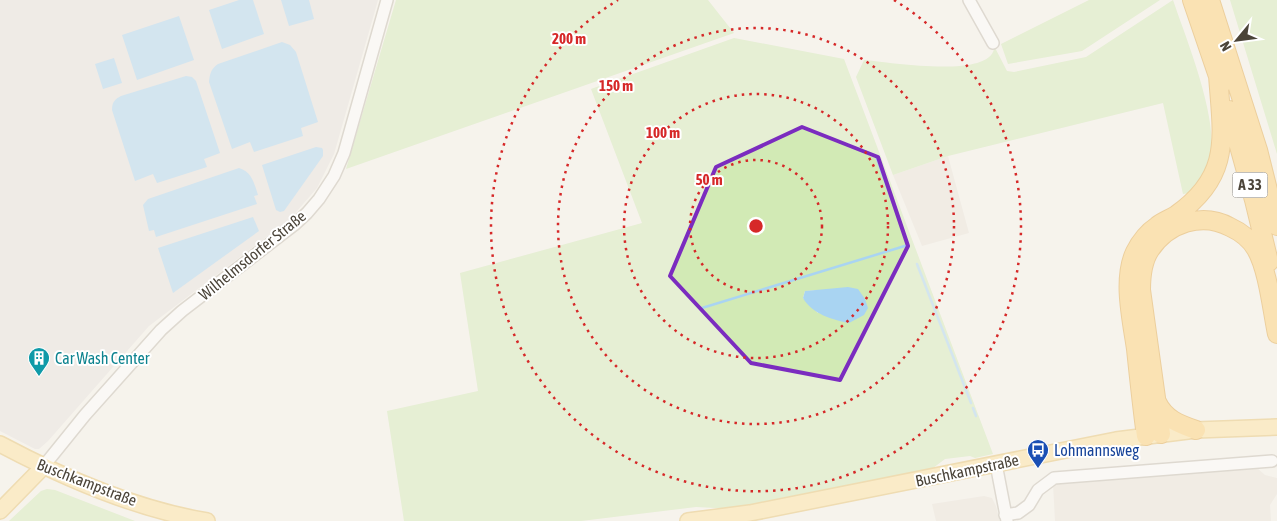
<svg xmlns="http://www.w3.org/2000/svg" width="1277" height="521" viewBox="0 0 1277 521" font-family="'Asap Condensed',sans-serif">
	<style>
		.residential { fill: #eae5da }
		.industrial { fill: #e6e2dd }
		.green { fill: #d2eab5; fill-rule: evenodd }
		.water { fill: #a9d4f2 }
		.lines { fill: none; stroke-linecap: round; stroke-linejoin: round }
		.stream { stroke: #a9d4f2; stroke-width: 2.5 }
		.minor-casing { stroke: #c2bbae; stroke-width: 14 }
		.major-casing { stroke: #e6c16a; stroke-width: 18 }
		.highway-casing { stroke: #e0a43c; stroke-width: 20 }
		.minor { stroke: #fff; stroke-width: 11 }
		.major { stroke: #ffe39c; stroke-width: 15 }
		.highway { stroke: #ffcf6e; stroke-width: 18 }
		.marked { fill: none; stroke: #7b2cbf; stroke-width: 4; stroke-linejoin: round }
		.ring { fill: none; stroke: #d62828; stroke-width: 2.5; stroke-dasharray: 2.5 5 }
		.labels { text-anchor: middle; stroke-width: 4; stroke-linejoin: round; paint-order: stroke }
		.shield { fill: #fff; stroke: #817c74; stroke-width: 1 }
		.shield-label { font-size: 15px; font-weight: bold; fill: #4b4439 }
		.street-label { font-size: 16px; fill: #4b4439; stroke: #fff }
		.culture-label { font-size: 16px; fill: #0d838f; stroke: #fff; text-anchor: start }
		.transit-label { font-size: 16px; fill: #164399; stroke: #fff; text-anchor: start }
		.centre { fill: #d62828; stroke: #fff; stroke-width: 2.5 }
		.ring-label { font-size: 15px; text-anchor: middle; font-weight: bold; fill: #d62828; stroke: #fff; stroke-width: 4; stroke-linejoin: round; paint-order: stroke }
	</style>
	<rect width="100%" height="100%" fill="#f6f3ec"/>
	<path class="residential" d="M948,156L969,233L922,246L893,175Z
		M1256,467L1265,475L1277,478V494L1270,505L1271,521H1055L1053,484L1069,481Z
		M984,496L992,498L996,506L1000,521H936L932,504Z"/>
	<path class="industrial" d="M0,0H378L334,154L317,188L290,219L149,326L48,441L39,449H35L0,431Z"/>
	<path class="green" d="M396,0H708L734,33L346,169Z
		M1089,0H1160L1082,51L1008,64L1001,44Z
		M1173,0C1186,39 1222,125 1209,164C1205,174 1197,184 1190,193L1183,194L1163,103L948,156L893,175L856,77L864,60C888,62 988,79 994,49L992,42L1007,71L1014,72L1086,57Z
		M1230,0H1277V154Z
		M734,38L844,59L993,454L975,458L970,456L945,459L933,468L906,477L736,509L696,507L581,521H404L387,411L478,391L460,273L642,223L591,89ZM822,290L818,313L803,298L805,291Z
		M47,489L55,490L135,521H9L41,491Z"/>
	<path class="water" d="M239,0H253L264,34L222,49L209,10Z
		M281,0H309L314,19L289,26Z
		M179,16L194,60L137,80L122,35Z
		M282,42L290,45L296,52L318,122L301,128L303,136L254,152L250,142L232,149L209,82C210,73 211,69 218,64Z
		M114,58L122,83L103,89L95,64Z
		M186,76L192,77L196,81L220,153L204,159L207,167L157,183L153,174L135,181L112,110C112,102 115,99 121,96Z
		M316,147L322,148L323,150V156L284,211L280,212L276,210L262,165Z
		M239,168C252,172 254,183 258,195L254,196L257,204L156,237L154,230L149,231L143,205L148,199Z
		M253,217L259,231L173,293L158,248Z
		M848,287L858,289L865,299L868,308L864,315L849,323C833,320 812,314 803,298L805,291Z"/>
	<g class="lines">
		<path class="stream" d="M917,264L971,403
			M702,308L908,245L876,156
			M973,408L976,416"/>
		<g class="minor-casing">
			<path id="minor" d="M969,0L993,43
				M996,464L1007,521
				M43,467L85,415L161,330L182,311L294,225L307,213L319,199L334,176L344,153L387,0
				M1005,515L1018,513L1029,505L1038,490L1054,478L1272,461"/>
		</g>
		<g class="major-casing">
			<path id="major" d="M0,444C64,478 135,509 207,521
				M0,511L43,467
				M688,521L750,513L1116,440L1196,430L1277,427"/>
		</g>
		<g class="highway-casing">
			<path id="highway" d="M1192,0L1221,85
				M1210,0L1258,150L1277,226
				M1229,110L1254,200L1269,262
				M1157,402C1165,419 1179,424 1196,430
				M1161,434L1141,290C1141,276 1142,262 1150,250C1168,223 1202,212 1230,227C1241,232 1250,239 1256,249C1268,270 1272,310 1277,334
				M1146,436C1142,407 1139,378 1136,349C1132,321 1122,279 1135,252C1140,242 1148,232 1157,226C1163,221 1170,219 1176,215C1233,175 1222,135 1218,75"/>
		</g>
		<use href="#minor" class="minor"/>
		<use href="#major" class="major"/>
		<use href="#highway" class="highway"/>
	</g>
	<path d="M0 0H1277V521H0ZM802,127L878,157L908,246L840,380L751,363L670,276L716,167Z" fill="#f6f3ec" fill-opacity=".55" fill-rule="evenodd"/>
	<path class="marked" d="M802,127L878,157L908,246L840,380L751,363L670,276L716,167Z"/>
	<g class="ring">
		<circle cx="756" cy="226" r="66"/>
		<circle cx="756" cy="226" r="132"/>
		<circle cx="756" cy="226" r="198"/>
		<path d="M894 0A265 265 0 1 1 618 0"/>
	</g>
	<defs>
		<g id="building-pin" transform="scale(1.125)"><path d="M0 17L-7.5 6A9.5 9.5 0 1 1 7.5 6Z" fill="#0f9aa8" stroke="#fff"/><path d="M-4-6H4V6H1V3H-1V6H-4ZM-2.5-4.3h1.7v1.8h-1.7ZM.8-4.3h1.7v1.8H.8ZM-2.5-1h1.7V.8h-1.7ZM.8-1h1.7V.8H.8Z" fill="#fff"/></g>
		<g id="bus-pin" transform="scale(1.125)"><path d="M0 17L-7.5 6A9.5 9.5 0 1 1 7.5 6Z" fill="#1a4fb4" stroke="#fff"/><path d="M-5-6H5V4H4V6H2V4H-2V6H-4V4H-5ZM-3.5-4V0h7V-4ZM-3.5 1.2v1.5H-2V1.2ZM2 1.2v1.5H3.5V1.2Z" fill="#fff"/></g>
	</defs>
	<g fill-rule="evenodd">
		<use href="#building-pin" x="39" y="358"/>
		<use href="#bus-pin" x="1038" y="450"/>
	</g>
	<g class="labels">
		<rect class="shield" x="1232.5" y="172.5" width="35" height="25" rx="4"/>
		<g class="shield-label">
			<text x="1250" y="190">A 33</text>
		</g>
		<g class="street-label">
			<text transform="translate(252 255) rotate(-39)" y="6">Wilhelmsdorfer Straße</text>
			<text transform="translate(967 470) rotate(-12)" y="6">Buschkampstraße</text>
			<text transform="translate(87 482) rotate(21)" y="6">Buschkampstraße</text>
		</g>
		<g class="culture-label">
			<text x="55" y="364">Car Wash Center</text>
		</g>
		<g class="transit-label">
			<text x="1054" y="456">Lohmannsweg</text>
		</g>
	</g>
	<circle cx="756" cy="226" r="8" class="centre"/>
	<g class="ring-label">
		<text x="569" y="44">200 m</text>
		<text x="616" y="91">150 m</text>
		<text x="663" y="138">100 m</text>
		<text x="709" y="185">50 m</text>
	</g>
	<g transform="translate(1237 40) rotate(241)" stroke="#ffffff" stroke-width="4" paint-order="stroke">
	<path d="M0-4L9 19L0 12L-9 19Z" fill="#4b4439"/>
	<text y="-8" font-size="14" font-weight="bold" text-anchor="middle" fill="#4b4439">N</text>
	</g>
</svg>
